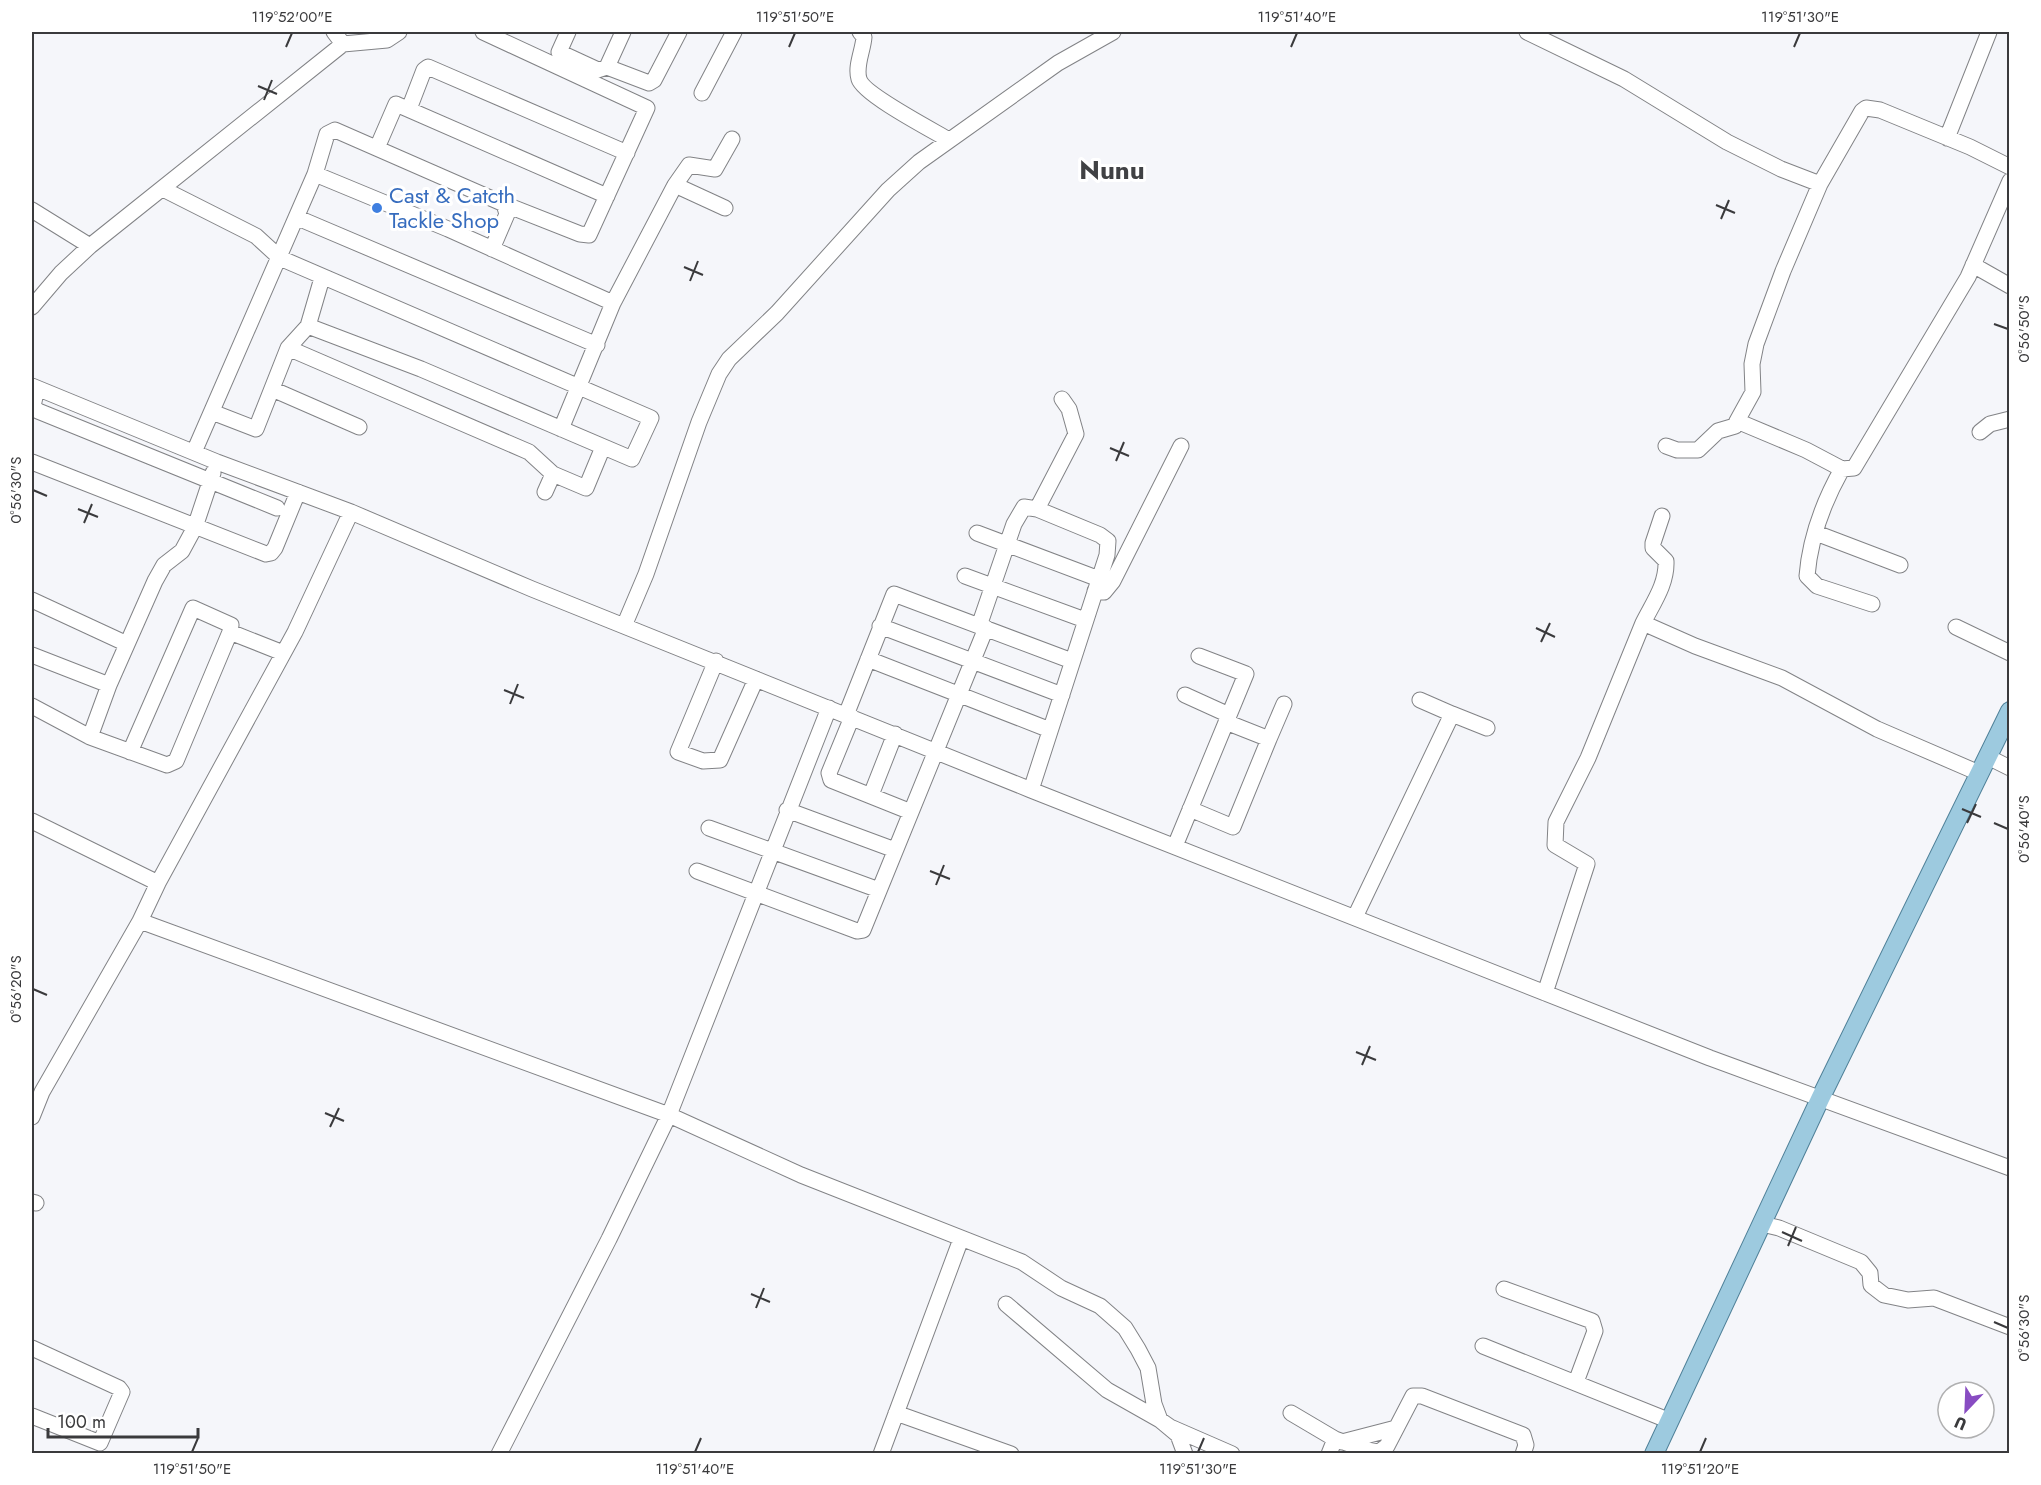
<svg xmlns="http://www.w3.org/2000/svg" width="2041" height="1485" viewBox="0 0 2041 1485" font-family="Jost,sans-serif">
	<style>
		.lines { fill: none; stroke-linecap: round; stroke-linejoin: round }
		.minor-casing { stroke: #828386; stroke-width: 17 }
		.major-casing { stroke: #4f8098; stroke-width: 20 }
		.minor { stroke: #fff; stroke-width: 15 }
		.major { stroke: #9dcadf; stroke-width: 18 }
		.ticks { fill: none; stroke: #3a3a3c; stroke-width: 2 }
		.shop-dot { fill: #3f7fe0; stroke: #fff; stroke-width: 2 }
		.labels { text-anchor: middle; stroke-width: 6; stroke-linejoin: round; paint-order: stroke }
		.shop-label { font-size: 22px; fill: #366cbe; stroke: #fff; text-anchor: start }
		.quarter-label { font-size: 26px; font-weight: bold; fill: #404144; stroke: #fff }
		.neatline { fill: none; stroke: #3a3a3c; stroke-width: 2 }
		.ticks-label { font-size: 15px; text-anchor: middle; fill: #3a3a3c }
	</style>
	<rect width="100%" height="100%" fill="#f5f6fa"/>
	<g class="lines">
		<g class="minor-casing">
			<path id="minor" d="M334,32L343,44
				M483,32L647,108L589,235L580,234L504,204
				M568,32L559,52L598,70L607,67L649,83L654,80L679,32
				M860,32L864,37C863,51 855,66 859,79C863,94 932,130 949,140
				M1527,32L1624,79L1727,142L1781,169L1820,184
				M607,67L623,32
				M702,93L734,32
				M409,109L424,70L428,67L627,153
				M1947,138L1989,32
				M377,148L396,104L607,196
				M2010,167L1970,147L1880,110L1866,108L1862,111L1820,184L1783,271L1756,344L1752,364L1753,392L1737,421L1806,450L1842,469L1854,468L1968,277L2010,181
				M315,174L327,134L335,130L504,204L507,214L492,249
				M675,185L725,208
				M163,189L256,236L280,258L651,418L632,459L421,369L308,326
				M32,210L90,246
				M298,218L597,345
				M1973,265L2010,286
				M32,307L61,273L90,246L343,44L387,40L399,32
				M288,348L529,452L553,474L586,488L603,447
				M32,386L217,462L351,512L532,589L1031,790L1710,1058L2010,1168
				M37,388L33,406L38,411L277,508
				M272,389L359,427
				M212,412L256,429L288,348L308,326L322,278
				M561,429L613,303L675,185L689,165L715,169L732,139
				M1980,432L1990,424L2010,419
				M1666,446L1677,450H1698L1718,431L1735,426L1737,421
				M194,452L315,174L448,229L613,303
				M32,462L266,554L271,553L275,548L298,492
				M1842,469C1824,501 1810,539 1807,576L1817,586L1872,604
				M545,492L553,474
				M1037,509L1076,434L1069,409L1062,399
				M977,533L1099,579
				M1816,533L1900,565
				M965,576L1085,620
				M1095,591L1104,592L1113,581L1181,446
				M32,600L127,644
				M1643,623C1653,603 1667,584 1666,561L1653,548V543L1662,516
				M624,626L646,574L699,422L719,374L729,359L777,313L888,190L919,162L1058,63L1113,32
				M880,626L1062,695
				M979,626L1014,524L1024,507L1037,509L1100,535L1108,541L1107,555L1031,790
				M1956,627L2010,653
				M230,632L283,653
				M32,655L109,685L90,737L32,706
				M868,659L1050,730
				M716,661L678,752L703,761L720,760L756,679
				M109,685L155,581L164,565L182,551L195,527L213,473
				M1185,695L1229,715
				M1420,700L1452,714
				M846,715L894,594L1072,661
				M852,717L829,773L831,780L911,812
				M90,737L167,765L176,761L230,632L231,625L193,608L130,752
				M1269,739L1284,704
				M1988,757L2010,768
				M871,795L895,734
				M1190,809L1233,827L1269,739L1226,722
				M787,810L895,850
				M32,821L158,883L295,632L351,512
				M709,828L879,890
				M1175,846L1246,674L1199,656
				M697,871L857,931L863,930L986,628
				M158,883L140,921L669,1115L829,708
				M1355,917L1452,714L1487,728
				M1545,993L1587,864L1555,845L1556,822L1588,758L1643,623L1695,646L1782,678L1877,729L1979,773
				M32,1117L42,1092L140,921
				M32,1202L36,1203
				M1762,1224L1779,1228L1861,1262L1870,1273L1871,1285L1884,1295L1908,1300L1934,1298L2010,1327
				M1504,1289L1592,1321L1595,1331L1576,1382
				M1006,1304L1107,1390L1160,1420L1178,1435L1185,1454
				M1483,1346L1670,1421
				M32,1348L119,1388L122,1392L100,1443L32,1416
				M896,1413L1011,1454
				M1291,1413L1335,1439
				M1342,1442L1396,1428
				M499,1454L609,1239L669,1115L801,1175L1022,1262L1061,1288L1100,1306L1125,1328L1138,1349L1148,1368L1154,1404L1160,1420L1170,1427L1232,1454
				M881,1454L961,1239
				M1329,1454L1335,1439L1363,1449L1379,1452L1387,1446L1413,1396H1422L1523,1435L1526,1445L1523,1454"/>
		</g>
		<g class="major-casing">
			<path id="major" d="M1654,1454L1820,1099L2010,711"/>
		</g>
		<use href="#minor" class="minor"/>
		<use href="#major" class="major"/>
	</g>
	<path class="ticks" d="M286,47L292,33M789,47L795,33M1291,47L1297,33M1794,47L1800,33M258,86L277,94M264,100L272,80M1716,205L1735,213M1721,219L1729,200M684,267L703,275M690,281L698,261M1994,324L2008,329M1110,448L1129,456M1116,461L1124,442M33,490L47,496M78,509L98,517M84,523L92,504M1536,628L1555,637M1541,642L1550,623M504,690L524,698M510,704L518,684M1962,809L1981,817M1967,823L1976,804M1994,823L2008,829M930,871L950,879M936,885L944,865M33,989L47,995M1356,1052L1376,1060M1362,1065L1370,1046M325,1113L344,1121M330,1127L339,1108M1782,1232L1802,1241M1788,1246L1796,1227M751,1294L770,1302M756,1308L764,1288M1994,1322L2008,1328M192,1452L198,1438M695,1452L701,1438M1198,1452L1204,1438M1700,1452L1706,1438"/>
	<circle class="shop-dot" cx="377" cy="208" r="6"/>
	<g class="labels">
		<g class="shop-label">
			<text x="389" y="203">Cast &amp; Catcth<tspan x="389" dy="25">Tackle Shop</tspan></text>
		</g>
		<g class="quarter-label">
			<text x="1112" y="179">Nunu</text>
		</g>
	</g>
	<rect width="2041" height="1485" fill="none" stroke="#ffffff" stroke-width="66"/>
	<g transform="translate(1966 1410) rotate(203)"><circle r="28" fill="#ffffff" stroke="#b0b0b1" stroke-width="1.5"/>
	<path d="M0-4.5L10 22L0 15L-10 22Z" fill="#884cc2"/>
	<text y="-9" font-size="16" font-weight="bold" text-anchor="middle" fill="#3a3a3c">U</text>
	</g>
	<path d="M48 1428v9h150v-9" fill="none" stroke="#3a3a3c" stroke-width="3"/>
	<text x="57" y="1428" font-size="18" fill="#3a3a3c" stroke="#ffffff" stroke-width="4.5" paint-order="stroke">100 m</text>
	<rect x="33" y="33" width="1975" height="1419" class="neatline"/>
	<g class="ticks-label">
		<text x="292" y="22">119°52'00"E</text>
		<text x="795" y="22">119°51'50"E</text>
		<text x="1297" y="22">119°51'40"E</text>
		<text x="1800" y="22">119°51'30"E</text>
		<text transform="translate(2024 329) rotate(-90)" y="5">0°56'50"S</text>
		<text transform="translate(16 490) rotate(-90)" y="5">0°56'30"S</text>
		<text transform="translate(2024 829) rotate(-90)" y="5">0°56'40"S</text>
		<text transform="translate(16 989) rotate(-90)" y="5">0°56'20"S</text>
		<text transform="translate(2024 1328) rotate(-90)" y="5">0°56'30"S</text>
		<text x="192" y="1474">119°51'50"E</text>
		<text x="695" y="1474">119°51'40"E</text>
		<text x="1198" y="1474">119°51'30"E</text>
		<text x="1700" y="1474">119°51'20"E</text>
	</g>
</svg>
